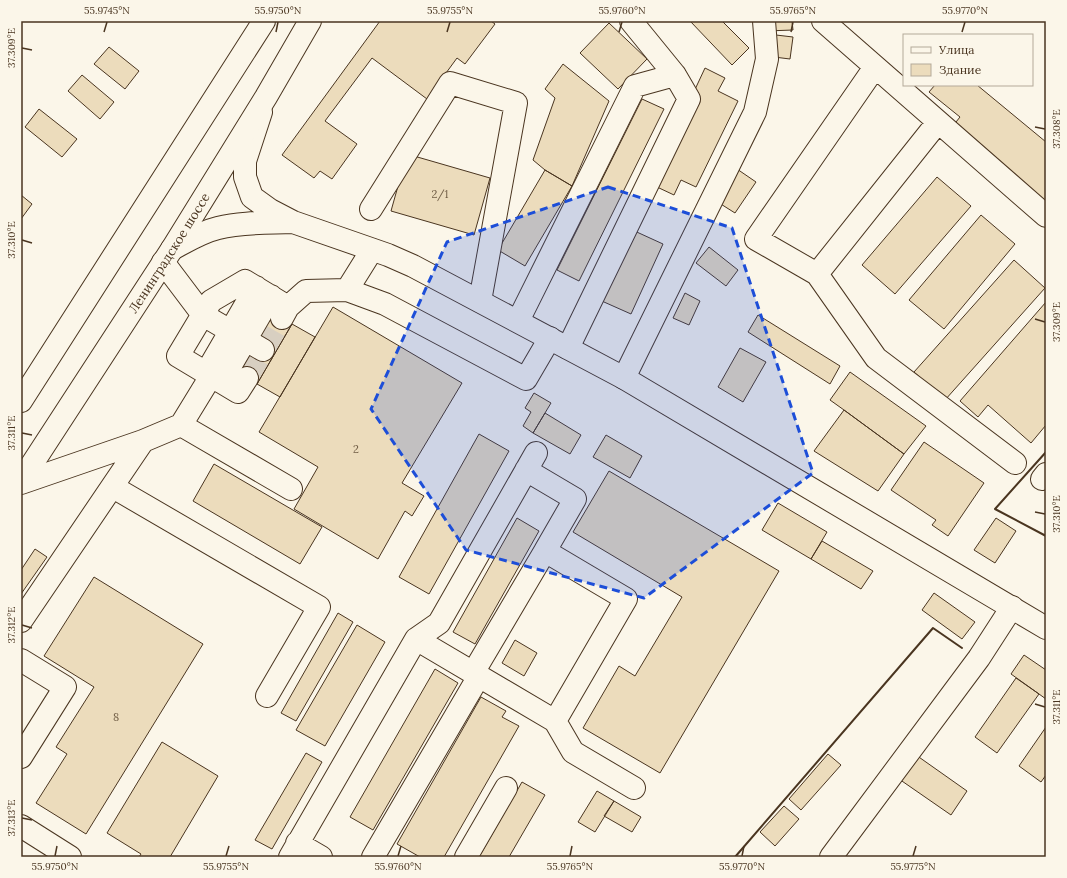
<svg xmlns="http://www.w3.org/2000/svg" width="1067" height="878" viewBox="0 0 1067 878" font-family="Lora,serif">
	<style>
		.building { fill: #ecdcbc; stroke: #4a3520 }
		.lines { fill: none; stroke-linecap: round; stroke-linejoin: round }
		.minor-tunnel { stroke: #d8cfc1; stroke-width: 22; stroke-dasharray: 22 11; stroke-linecap: butt }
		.minor-casing { stroke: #4a3520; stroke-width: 24 }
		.major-casing { stroke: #4a3520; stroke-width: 24 }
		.highway-casing { stroke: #4a3520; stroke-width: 24 }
		.minor { stroke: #fbf6e9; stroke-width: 22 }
		.major { stroke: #fbf6e9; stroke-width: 22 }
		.highway { stroke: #fbf6e9; stroke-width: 22 }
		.wall { stroke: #4a3520; stroke-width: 2 }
		.marked { fill: #1d4ed8; fill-opacity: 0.2; stroke: #1d4ed8; stroke-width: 3; stroke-dasharray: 8 5; stroke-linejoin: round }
		.ticks { fill: none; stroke: #4a3520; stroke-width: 1.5 }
		.labels { text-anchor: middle; stroke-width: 3; stroke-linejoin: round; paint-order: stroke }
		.number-label { font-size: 11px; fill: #725f47 }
		.street-label { font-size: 13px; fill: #4a3520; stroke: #fbf6e9 }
		.neatline { fill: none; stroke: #4a3520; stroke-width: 1.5 }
		.ticks-label { font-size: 10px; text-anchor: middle; fill: #4a3520 }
	</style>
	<rect width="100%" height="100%" fill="#fbf6e9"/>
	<path class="building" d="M380,21H491L495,24L465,64L457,58L427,99L372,58L325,121L357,144L332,179L320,171L314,178L282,155Z
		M690,21H722L749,48L732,65Z
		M765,21H792L793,30L766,31Z
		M609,23L647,59L618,89L580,53Z
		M776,35L793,37L790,59L774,57Z
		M109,47L139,71L125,89L94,64Z
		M563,64L609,101L572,186L545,170L533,160L555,98L545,89Z
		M705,68L725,78L718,91L738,101L696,187L681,180L674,195L657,187L656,173Z
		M82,75L114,102L100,119L68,91Z
		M935,85H977L1046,142V206L952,127L960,117L929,92Z
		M642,99L664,109L579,281L557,270Z
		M39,109L77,139L62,157L25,127Z
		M407,154L490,178L474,235L391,211Z
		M737,169L756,182L735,213L716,201Z
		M545,170L572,186L525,266L498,250Z
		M937,177L971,206L895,294L862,265Z
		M21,195L32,204L21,219Z
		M981,215L1015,244L944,329L909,300Z
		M628,228L663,244L631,314L595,298Z
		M709,247L738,270L726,286L696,263Z
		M1014,260L1045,288L945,400L914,372Z
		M240,293L292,324L257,384L205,353Z
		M685,293L700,301L689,325L673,318Z
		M1046,302V425L1031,443L988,405L978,417L960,401Z
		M333,307L462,383L402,483L424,496L412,516L405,511L378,559L294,509L318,467L259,432Z
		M758,315L840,366L830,384L748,332Z
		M292,324L315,337L280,397L257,384Z
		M740,348L766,362L743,402L718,387Z
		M850,372L926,426L904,454L844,410L830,400Z
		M534,393L551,403L533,433L523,426L531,412L525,408Z
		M844,410L904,454L878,491L814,451Z
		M545,413L581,435L570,454L533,433Z
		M479,434L509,451L429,594L399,577Z
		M606,435L642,456L630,478L593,457Z
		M924,442L984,483L948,536L932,525L936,520L891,490Z
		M214,464L322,527L300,564L193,501Z
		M609,471L779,571L660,773L583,728L619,666L635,676L682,597L573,532Z
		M778,503L827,532L811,559L762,530Z
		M517,518L539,531L475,644L453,632Z
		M996,518L1016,531L995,563L974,550Z
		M822,541L873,571L861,589L811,559Z
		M35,549L47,557L21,594V570Z
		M94,577L203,644L86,834L36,803L67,754L56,747L94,687L44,656Z
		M934,593L975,622L962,639L922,610Z
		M338,613L353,622L296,721L281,713Z
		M357,625L385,642L325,746L296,730Z
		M515,640L537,653L524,676L502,663Z
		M1024,655L1046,670V699L1011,674Z
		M435,669L458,683L373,830L350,817Z
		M1016,678L1039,694L997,753L975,737Z
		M481,697L506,711L502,717L519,726L444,857H420L397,844Z
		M1046,727V775L1041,782L1019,766Z
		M162,742L218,776L170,857H139L141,854L107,833Z
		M306,753L322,762L272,849L255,840Z
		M828,754L841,765L801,810L789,799Z
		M916,755L967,791L951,815L899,779Z
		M522,782L545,795L509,857H479Z
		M597,791L614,801L595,832L578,822Z
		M614,801L641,817L632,832L604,816Z
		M784,806L799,819L775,846L760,832Z"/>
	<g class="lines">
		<path class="minor-tunnel" d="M247,378L282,318"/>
		<g class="minor-casing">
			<path id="minor" d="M823,21L1046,216
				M875,67L756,239L817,274L876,358L1015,463
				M371,209L450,83L516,103L480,301
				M163,262L203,315L263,350
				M817,274L938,122
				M347,290L372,250
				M288,307L306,291L347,290L385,304L526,379L550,338
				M518,321L635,86L675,75
				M568,348L689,99L675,75L631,21
				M206,373L256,287
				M247,378L238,392L178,356L211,301L245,281L288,307L282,318
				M624,378L755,112L767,59L764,21
				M221,382L271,296
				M181,425L291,489
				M526,470L575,499L545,551
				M1042,479L1046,474
				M21,483L143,441L181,425L211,376
				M113,487L319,607L267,696
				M21,621L143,441
				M416,639L555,721L573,752L634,788
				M21,660L65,687L21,757
				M473,673L545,551L626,599L555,721
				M21,826L70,857
				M297,843L321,857
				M290,857L416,639L439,623L536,453
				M373,857L479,676
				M466,857L506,788
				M831,857L979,658L1012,607"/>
		</g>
		<g class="major-casing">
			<path id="major" d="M261,112L245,161V177L252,197L270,210L293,222L388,255L413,266L624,378L1046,628
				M172,249C187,241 201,232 218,228C242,222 267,223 292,222"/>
		</g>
		<g class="highway-casing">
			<g id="highway">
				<path d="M21,401L264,21"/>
				<path id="s1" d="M21,481L172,249L266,97L310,21"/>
			</g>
		</g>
		<use href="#minor" class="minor"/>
		<use href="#major" class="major"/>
		<use href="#highway" class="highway"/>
		<path class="wall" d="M1046,452L995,509L1046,536
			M735,857L933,628L962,648"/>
	</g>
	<path class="marked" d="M608,187L732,228L813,473L644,598L466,550L371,409L447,242Z"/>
	<path class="ticks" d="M104,32L107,22M276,32L278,22M447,32L450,22M619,32L622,22M791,32L793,22M962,32L965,22M22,48L32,50M1035,127L1045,129M22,240L32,243M1035,319L1045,322M22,433L32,435M1035,512L1045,514M22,625L32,628M1035,704L1045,707M22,818L32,820M55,856L57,846M226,856L229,846M398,856L401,846M570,856L572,846M742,856L744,846M913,856L916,846"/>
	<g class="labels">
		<g class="number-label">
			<text x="440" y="198">2/1</text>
			<text x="356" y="453">2</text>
			<text x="116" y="721">8</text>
		</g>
		<g class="street-label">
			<text dy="5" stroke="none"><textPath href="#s1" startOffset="272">Ленинградское шоссе</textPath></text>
		</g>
	</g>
	<rect width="1067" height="878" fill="none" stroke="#fbf6e9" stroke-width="44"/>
	<rect x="903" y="34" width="130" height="52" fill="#fbf6e9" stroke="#b4a999"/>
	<rect x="911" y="47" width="20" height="6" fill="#fbf6e9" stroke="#b4a999"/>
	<text x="939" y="54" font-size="12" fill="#4a3520">Улица</text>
	<rect x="911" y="64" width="20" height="12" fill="#ecdcbc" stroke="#b4a999"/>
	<text x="939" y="74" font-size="12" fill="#4a3520">Здание</text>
	<rect x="22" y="22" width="1023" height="834" class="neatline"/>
	<g class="ticks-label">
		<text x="107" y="14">55.9745°N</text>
		<text x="278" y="14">55.9750°N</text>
		<text x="450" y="14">55.9755°N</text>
		<text x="622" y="14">55.9760°N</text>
		<text x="793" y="14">55.9765°N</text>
		<text x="965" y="14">55.9770°N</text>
		<text transform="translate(11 48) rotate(-90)" y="4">37.309°E</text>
		<text transform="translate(1056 129) rotate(-90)" y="4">37.308°E</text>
		<text transform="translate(11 240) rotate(-90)" y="4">37.310°E</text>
		<text transform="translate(1056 322) rotate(-90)" y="4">37.309°E</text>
		<text transform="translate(11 433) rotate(-90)" y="4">37.311°E</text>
		<text transform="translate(1056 514) rotate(-90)" y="4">37.310°E</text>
		<text transform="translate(11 625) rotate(-90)" y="4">37.312°E</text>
		<text transform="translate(1056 707) rotate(-90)" y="4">37.311°E</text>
		<text transform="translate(11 818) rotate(-90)" y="4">37.313°E</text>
		<text x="55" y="870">55.9750°N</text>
		<text x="226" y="870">55.9755°N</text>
		<text x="398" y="870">55.9760°N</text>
		<text x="570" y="870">55.9765°N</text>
		<text x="742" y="870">55.9770°N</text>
		<text x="913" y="870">55.9775°N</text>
	</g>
</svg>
